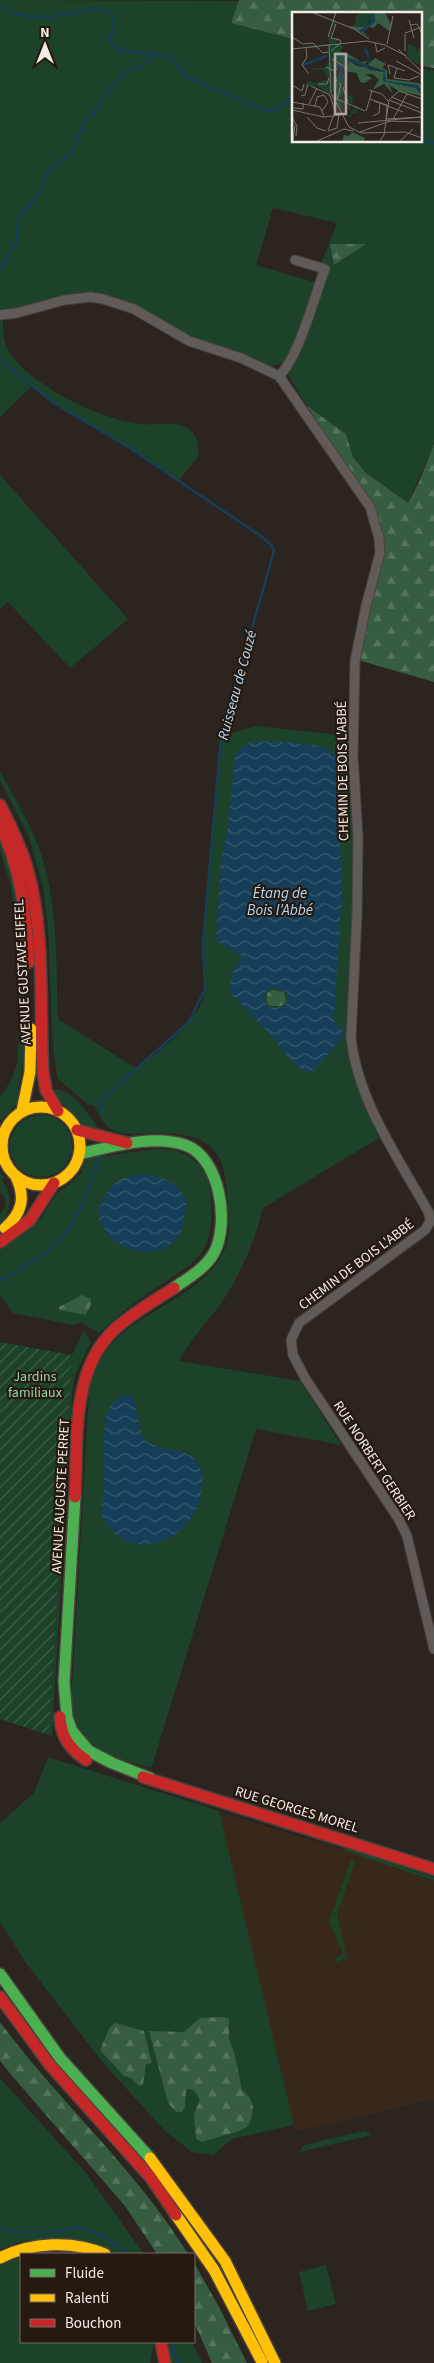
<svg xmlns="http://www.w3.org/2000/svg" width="434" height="2363" viewBox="0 0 434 2363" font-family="'Source Sans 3',sans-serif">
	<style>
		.built { fill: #38271b }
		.grass { fill: #1c4329; fill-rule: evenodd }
		.forest { fill: url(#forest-firs) }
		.garden { fill: url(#garden-furrows) }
		.water { fill: url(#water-waves); fill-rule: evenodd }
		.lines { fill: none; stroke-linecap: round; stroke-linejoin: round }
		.stream { stroke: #163e59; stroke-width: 2.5 }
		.street-casing { stroke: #48423e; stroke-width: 11 }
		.fast-casing { stroke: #48423e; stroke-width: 14 }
		.slow-casing { stroke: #48423e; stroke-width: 14 }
		.jam-casing { stroke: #48423e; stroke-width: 14 }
		.street { stroke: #615b57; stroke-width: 9 }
		.fast { stroke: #4caf50; stroke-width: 11 }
		.slow { stroke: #ffc107; stroke-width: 11 }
		.jam { stroke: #c62828; stroke-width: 11 }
		.labels { text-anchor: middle; stroke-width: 4.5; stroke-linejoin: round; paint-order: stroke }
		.street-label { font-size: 14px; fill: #f4ebe5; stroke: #261911 }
		.park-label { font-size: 14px; fill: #90d8a7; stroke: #261911 }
		.water-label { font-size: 15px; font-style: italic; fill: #b0d9f7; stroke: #261911 }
		.inset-river { fill: none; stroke: #163e59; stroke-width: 2.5 }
		.inset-road { fill: none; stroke: #7b746e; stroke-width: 1 }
		.view { fill: #aea5a0; fill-opacity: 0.15; stroke: #aea5a0; stroke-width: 2.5 }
		.inset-edge { fill: none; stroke: #f4ebe5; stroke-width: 2.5 }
	</style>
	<defs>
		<pattern id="forest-firs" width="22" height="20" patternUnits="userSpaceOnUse" patternTransform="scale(1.25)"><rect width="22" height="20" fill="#365d42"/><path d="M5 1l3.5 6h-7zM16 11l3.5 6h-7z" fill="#54745d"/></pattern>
		<pattern id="garden-furrows" width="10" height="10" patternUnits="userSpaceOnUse" patternTransform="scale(1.25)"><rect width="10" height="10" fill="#1c4329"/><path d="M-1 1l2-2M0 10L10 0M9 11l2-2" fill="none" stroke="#3e5e48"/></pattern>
		<pattern id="water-waves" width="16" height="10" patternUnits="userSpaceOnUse" patternTransform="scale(1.25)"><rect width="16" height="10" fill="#163e59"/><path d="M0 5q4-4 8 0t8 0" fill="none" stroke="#385a71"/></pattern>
	</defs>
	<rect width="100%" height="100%" fill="#2b241f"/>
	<path class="built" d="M219,1812L363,1856L434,1881V2099L295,2132Z"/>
	<path class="grass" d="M0,0L240,1L231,23L293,39V141H420V68L434,71V444L408,503L366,473L353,457L346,434L307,406L281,363L269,367L185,335L114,298L0,311ZM273,208L337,223L314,282L256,265Z
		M0,318H3C3,331 3,344 11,355C36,388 99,419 140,424C155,426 176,420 189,429C198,436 199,447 198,457L178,481L128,447L52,402L32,386L0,417Z
		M0,475L128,619L70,668L8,602L0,609Z
		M256,726L350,736L355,835V1077L379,1138L263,1208C255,1240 242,1271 224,1299C214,1314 183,1348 180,1361L300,1381L341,1445L256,1429L152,1766L148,1767C104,1755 80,1753 71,1702L89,1393C93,1373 101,1354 116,1339C150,1305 231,1284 229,1226C226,1161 227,1131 150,1133C138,1133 123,1136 112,1130C103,1124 100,1114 93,1105L90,1106L58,1079L53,1049L48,928L43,887L29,837L0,780V771C14,798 33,827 42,857C58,909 56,966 58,1019L137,1069C160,1049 199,1024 205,991C207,980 203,967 202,957L221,737Z
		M0,838C19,881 22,929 24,976C25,1015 27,1051 18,1090H22L18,1103L0,1121V1097L11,1081L17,1064L20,1020L15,911L10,883L0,851Z
		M52,1089C75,1089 87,1114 100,1130L82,1127C72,1111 61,1105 52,1089Z
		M10 1146a31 31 0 1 1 62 0a31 31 0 1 1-62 0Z
		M158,1149C178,1148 196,1157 206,1175C211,1186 211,1197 211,1209C214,1261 186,1266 150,1292C132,1304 115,1318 99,1333L80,1322L74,1325L13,1313L0,1295V1214L6,1205L4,1196L0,1192V1173L5,1176L2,1180C10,1194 14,1202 5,1217L40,1220L56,1194L72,1182L81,1173L86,1158ZM135,1175H146L102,1203C110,1187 116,1179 135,1175Z
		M84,1330L91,1342L75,1375L72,1397L52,1736L49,1735L72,1355Z
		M48,1757L219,1811L294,2125L232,2139L213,2155L192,2152L166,2132L104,2064L26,1963L0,1922V1823L34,1793Z
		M346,1848L434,1877V1881L343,1850Z
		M351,1860L355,1862L337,1915L347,1958L336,1962V1958L343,1953L329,1922Z
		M0,2078L86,2173L144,2254H115L103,2248L46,2239L22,2241L0,2249Z
		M364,2131L372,2135L300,2152L304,2145Z
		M21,2255V2342H154L150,2363H0V2265Z
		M326,2265L336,2304L308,2311L299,2272Z
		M167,2342H192L202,2363H169Z"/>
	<path class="forest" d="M239,0H434V68L420,66V14H293V39L231,23Z
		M330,244H366L334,265Z
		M307,406L346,434L353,457L366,473L408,503L419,482L434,444V682L358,660L382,541C376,506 360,487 341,459C329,442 319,424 307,406Z
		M272,990L284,992L286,1002L281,1006H270L267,1003V993Z
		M82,1295L91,1299V1304L86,1315L59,1310V1307Z
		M224,2017L229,2019V2038L235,2056L242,2090L250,2098L253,2107L251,2120L247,2127L239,2131L202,2142L196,2139L194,2114L200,2100L194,2090L186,2089L185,2107L182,2112H176L168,2103L149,2031L184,2032L200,2018Z
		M0,2022C59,2102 136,2169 188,2254H157L125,2206L13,2077L0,2061Z
		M115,2023L144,2031L152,2063L146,2064L143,2085L139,2086L131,2078L124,2076L100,2050L110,2027Z
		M194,2263L218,2305L247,2363H212L194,2322Z"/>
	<path class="garden" d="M0,1342L72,1355L49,1735L0,1719Z"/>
	<path class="water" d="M257,741C273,742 318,742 331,751C336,754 336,760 337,765L342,890L334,1020L345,1033L315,1070L308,1072L296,1066L266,1030L232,995C227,983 235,966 242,956L216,941L221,862L227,832L235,758C239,747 246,744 257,741ZM272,988L285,991L288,996L287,1003L281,1007L269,1008L265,1003L266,992Z
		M135,1175C158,1174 177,1179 187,1202C185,1214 184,1229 176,1239C156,1264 107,1250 99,1218C97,1211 102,1203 105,1196C112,1183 120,1178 135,1175Z
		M125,1395L131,1396C141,1409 133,1434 151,1444C169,1454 193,1445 201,1471C204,1478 202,1486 201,1494C195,1530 153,1560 118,1536C112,1532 104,1523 102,1516C100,1510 103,1503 103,1497C105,1479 104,1461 104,1444C104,1425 104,1402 125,1395Z"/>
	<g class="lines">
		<path class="stream" d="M0,6C7,9 14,14 21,15C34,18 52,17 64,15C81,13 98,2 112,16L114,22L110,40L118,50L164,55L171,57L186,77L266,111L279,109L293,97
			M420,137L434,143
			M0,269L17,241L18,220L21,214L38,196L48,172L73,151L83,125L96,110L100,100L128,70L136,68L158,54
			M0,359L52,402L128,447L261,536L272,546L274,551L221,737L203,942L205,989L189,1022L103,1098L100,1102L103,1112
			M0,1280C23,1269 49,1253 66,1233C83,1211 91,1180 101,1155
			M0,2228L8,2232H57L79,2227L104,2237L129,2254
			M173,2342L174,2355L178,2363"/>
		<g class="street-casing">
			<path id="street" d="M0,315L17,313L64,300L91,297L103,299L134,309L189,341L241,358L279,376L370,507L379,538L380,553L366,606L355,661L353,755L358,837L357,915L351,1037C357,1100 399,1159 429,1213L430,1222L425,1230L299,1323L291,1340L293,1355L305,1378L398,1518L407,1536L434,1649
				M279,376C299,357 314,297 325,269L295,260"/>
		</g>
		<g class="fast-casing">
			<path id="fast" d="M79,1154C112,1147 152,1134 185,1145C220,1157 230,1223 214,1253C205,1269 188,1278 174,1288
				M75,1497L64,1682L67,1717L72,1731L89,1751L112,1763L150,1778
				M0,1974L60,2058L150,2158"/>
		</g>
		<g class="slow-casing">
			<path id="slow" d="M2 1146a39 39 0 1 1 78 0a39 39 0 1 1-78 0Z
				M22,1111L30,1072L31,1029
				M5,1228C22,1213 26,1198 16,1177
				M150,2158L225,2261L275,2363
				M176,2215L214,2270L262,2362
				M0,2258C31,2242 73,2240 105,2254"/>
		</g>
		<g class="jam-casing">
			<path id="jam" d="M0,805C10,825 21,846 27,868C46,933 39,1005 43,1072L46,1090L58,1111
				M0,825C21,869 26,914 29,962
				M77,1130L127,1143
				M0,1242L30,1220L54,1183
				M75,1497C78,1441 70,1372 114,1330C132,1313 154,1301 174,1288
				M60,1717C61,1737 70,1749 86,1760
				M143,1777L434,1869
				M0,1997L50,2065L151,2178L176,2215
				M161,2342L165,2363"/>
		</g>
		<use href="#street" class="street"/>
		<use href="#fast" class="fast"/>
		<use href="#slow" class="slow"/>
		<use href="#jam" class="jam"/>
	</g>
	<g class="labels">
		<g class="street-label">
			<text transform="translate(342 771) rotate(-91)" y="5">CHEMIN DE BOIS L'ABBÉ</text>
			<text transform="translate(22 972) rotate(-93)" y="5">AVENUE GUSTAVE EIFFEL</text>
			<text transform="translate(356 1264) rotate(-37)" y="5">CHEMIN DE BOIS L'ABBÉ</text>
			<text transform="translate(375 1460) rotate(57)" y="5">RUE NORBERT GERBIER</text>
			<text transform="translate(60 1496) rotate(-87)" y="5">AVENUE AUGUSTE PERRET</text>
			<text transform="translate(297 1809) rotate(17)" y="5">RUE GEORGES MOREL</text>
		</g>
		<g class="park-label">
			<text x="35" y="1381">Jardins<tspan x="35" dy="16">familiaux</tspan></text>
		</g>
		<g class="water-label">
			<text transform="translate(237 685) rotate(-75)" y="5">Ruisseau de Couzé</text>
			<text x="280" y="898">Étang de<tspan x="280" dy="17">Bois l'Abbé</tspan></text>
		</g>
	</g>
	<g transform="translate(292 12)">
		<rect width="130" height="130" fill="#2b241f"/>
		<path d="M69,0H84L82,9L76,10L73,15L62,14L64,4ZM41,7L44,13L39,17L38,27L48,28L43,30L51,34L48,41L72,51L73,55L59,49L54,55L44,50L48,53H43L47,58L42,59L45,68L52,61L53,71L48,76L52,79L47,87L51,96L57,95L55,90L52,92L58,89L55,83L61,84L60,92L57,91L59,100L63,95L62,99L64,97L62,93L66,95L65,101H59L60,106L55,104L59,103L57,96L48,97L43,90L45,76L37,82L26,74H15L14,78L13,73H16L15,71V64V69L23,71L36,67L32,58L22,57L17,63L21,56H32L37,50L35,33L25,34L26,37L12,35L36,32L38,58L37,31H43H37L36,24Z" fill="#1c4329"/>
		<path d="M84,0H93L99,13L102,8L97,19L86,11L82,16L77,15L71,20L79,26L57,14L71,15L82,10L80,5ZM40,39L55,41L69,50L75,49L72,53L78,58L92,60L91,69L124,76L130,84L107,79L97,73L101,82L92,72L80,78L87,68L81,62H73L80,66L73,71L68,70L65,61L53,59L58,49L56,48L65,54L72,55L71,51ZM83,46L94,52L90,56L95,58V67L127,71L130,76L93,69V59L75,53ZM60,120L73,126L72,130H50L52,123L57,124Z" fill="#365d42"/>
		<path d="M116,32L125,35L124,41L127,36L129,39L130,50L126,53L115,44Z" fill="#1c4329"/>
		<path d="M70,34H72L74,35L76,38L78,49L76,55L93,59L94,69L126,73L130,82L124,76L91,69L92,60L74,56L77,48L72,38L75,36Z" fill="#163e59"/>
		<path class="inset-river" d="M68,20L82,9L81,0M41,41L74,54M43,51L50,56L46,70M11,53L35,44"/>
		<path class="inset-road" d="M19,0L62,17L77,27M117,8L122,26M119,13L125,12L130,22M113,21L130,15M0,25L11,32L21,31L31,41L36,40M36,25L44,0M83,31L85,40L93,36M37,32L39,81L57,115L69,121L113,120L130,126M95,32L101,4M14,36L15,45L10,53L17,62M0,37L75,29L93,33L114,44M106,37L130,60M39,39L49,31L48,28L39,26L44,12M113,39V22M40,47L53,55L54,73L51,76L56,90M104,49L130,63M34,55L42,59L45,70M105,56L102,66L117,68L127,64M98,62L96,53L113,59M1,69L0,73L10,79L12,72M47,71L49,73L45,87L73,99M26,72H35L37,66M19,74L38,83L43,100M77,78L90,82L96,89M9,84L13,83L16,72M99,85L127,96M78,87L111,100M97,88L107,79L130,87M97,88L130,101M82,89L95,93L94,107L130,105M0,90L28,95L32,104M17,92L25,76M23,94L25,85L32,83L36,90L30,99M2,96L11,97V91M0,98L32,105M74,99L80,79M81,104L87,101L88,91M15,105L25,116L34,119M32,105L49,103M1,107L5,114L4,124M101,107L115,82M96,109L128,110M66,111L130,105M36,118L43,100M36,119L45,116L47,102M68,120L98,109M1,129L3,113M23,130L52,117L61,119M87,130L92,123L97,88M107,130L121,117"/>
		<path class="view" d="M43,42H54V102H43Z"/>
		<rect width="130" height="130" class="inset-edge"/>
	</g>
	<rect x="20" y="2253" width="175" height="90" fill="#261911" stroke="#786d66"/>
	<rect x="30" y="2269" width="25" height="8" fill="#4caf50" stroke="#786d66"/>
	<text x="65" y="2278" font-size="15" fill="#f4ebe5">Fluide</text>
	<rect x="30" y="2294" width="25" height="8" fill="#ffc107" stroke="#786d66"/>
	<text x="65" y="2303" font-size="15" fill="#f4ebe5">Ralenti</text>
	<rect x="30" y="2319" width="25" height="8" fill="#c62828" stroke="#786d66"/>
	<text x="65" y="2328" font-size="15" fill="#f4ebe5">Bouchon</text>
	<g transform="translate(45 45)" stroke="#261911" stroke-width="4" paint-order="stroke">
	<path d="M0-4L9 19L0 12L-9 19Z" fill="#f4ebe5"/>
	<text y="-8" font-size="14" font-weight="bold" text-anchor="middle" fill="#f4ebe5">N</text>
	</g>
</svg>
